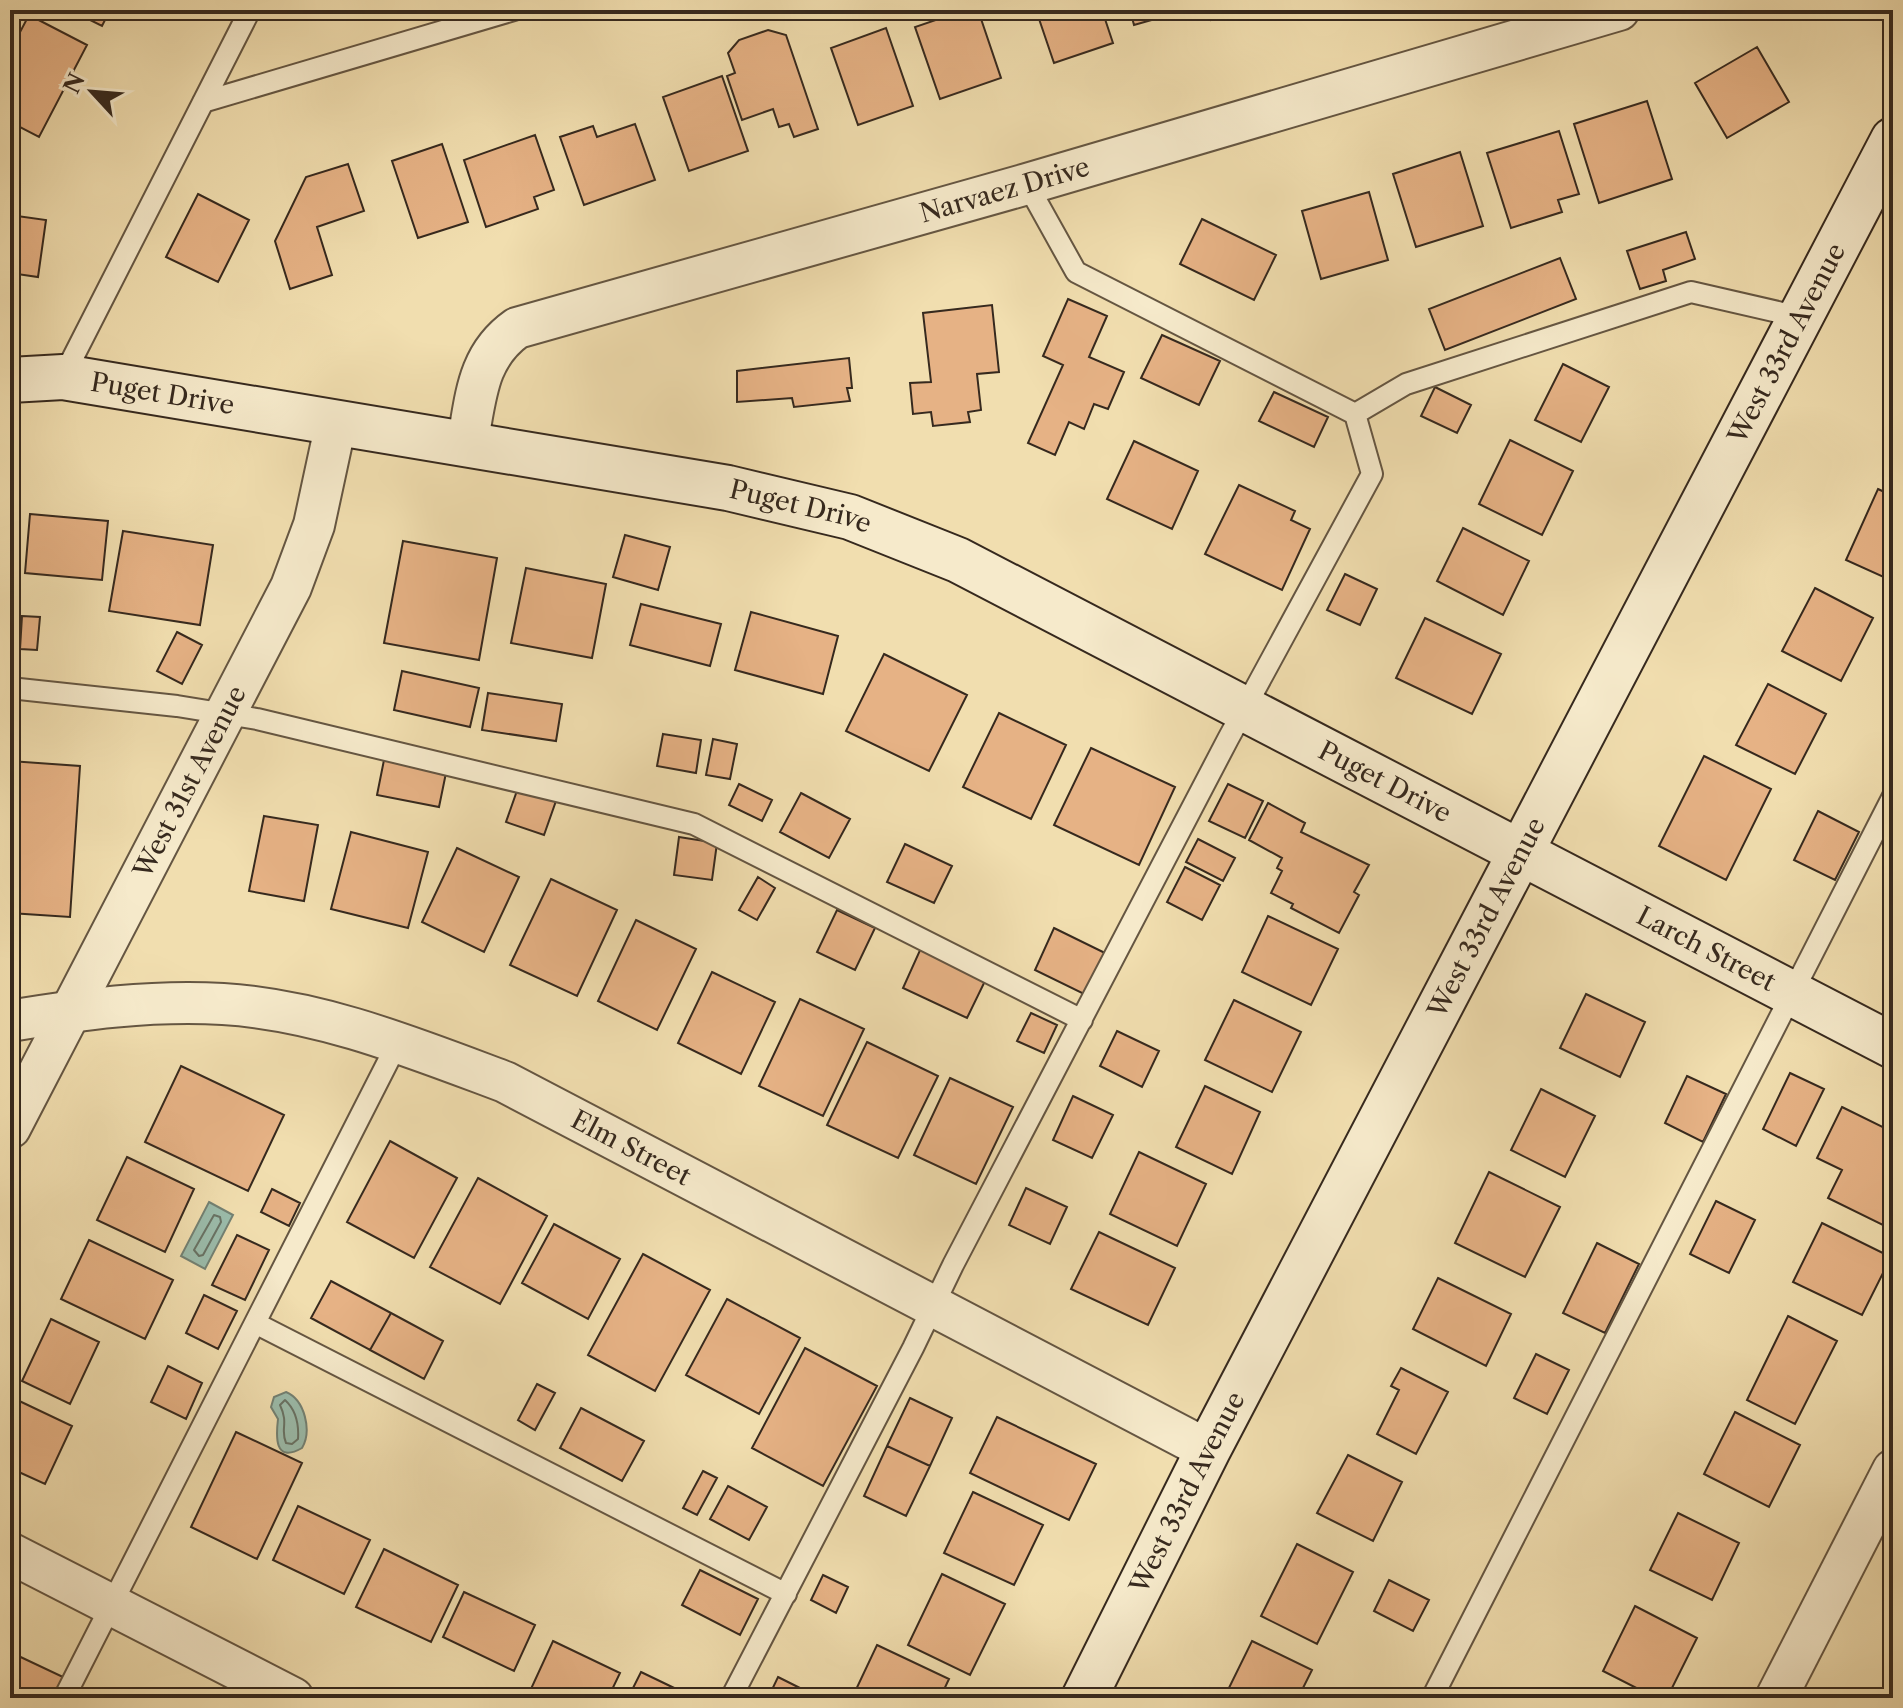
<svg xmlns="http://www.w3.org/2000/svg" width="1903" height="1708" viewBox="0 0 1903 1708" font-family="'Libre Caslon Text',serif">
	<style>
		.water { fill: #9bbcab; stroke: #738173; stroke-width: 2 }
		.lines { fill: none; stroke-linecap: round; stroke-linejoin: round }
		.shore { stroke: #687264; stroke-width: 2 }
		.building { fill: #e6b285; stroke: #36291e; stroke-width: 2 }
		.lane-casing { stroke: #655642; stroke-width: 24 }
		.street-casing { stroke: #655642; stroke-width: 44 }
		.secondary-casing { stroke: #36291e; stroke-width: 48 }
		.lane { stroke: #f6eacb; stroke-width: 20 }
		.street { stroke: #f6eacb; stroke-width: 40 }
		.secondary { stroke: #f6eacb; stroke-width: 44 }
		.labels { text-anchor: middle; stroke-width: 6; stroke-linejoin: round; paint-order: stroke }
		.street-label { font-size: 26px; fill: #36291e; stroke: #f6eacb }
	</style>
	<rect width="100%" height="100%" fill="#f1deaf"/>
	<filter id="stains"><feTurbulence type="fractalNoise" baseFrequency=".0025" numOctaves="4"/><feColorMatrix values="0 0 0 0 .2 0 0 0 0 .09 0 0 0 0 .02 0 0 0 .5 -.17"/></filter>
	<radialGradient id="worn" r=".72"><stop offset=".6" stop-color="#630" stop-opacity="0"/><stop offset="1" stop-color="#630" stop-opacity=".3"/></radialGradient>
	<path class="water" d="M209,1202L233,1215L205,1269L181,1256Z
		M286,1392C305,1400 312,1431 302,1448C274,1464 276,1436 278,1419L271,1407L274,1397Z"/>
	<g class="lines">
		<path class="shore" d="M214,1215L220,1217L221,1222L203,1255L199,1256L194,1250Z
			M285,1400C296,1410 299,1424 298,1439L292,1444L286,1443C280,1429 289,1424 280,1405Z"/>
	</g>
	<path class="building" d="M70,10H110L102,26Z
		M965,10H978L1001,78L940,99L915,27Z
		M1036,10H1102L1113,43L1054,63Z
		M1130,10H1159L1153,12L1155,19L1134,25Z
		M1208,10H1246L1211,20Z
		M29,15L87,45L39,137L10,122V51Z
		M886,28L913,106L858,125L831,48Z
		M768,30L786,35L818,129L794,137L789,124L779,127L773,109L742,120L727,76L735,73L728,53L739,40Z
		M1757,47L1789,102L1727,138L1695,83Z
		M722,76L748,151L689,171L663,97Z
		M1647,101L1672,179L1599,203L1574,124Z
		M635,124L655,180L584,205L560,137L593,126L597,137Z
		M1559,131L1579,194L1558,200L1562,212L1511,228L1487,153Z
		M535,135L554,190L534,197L538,209L486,227L464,160Z
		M442,144L468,222L418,238L392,161Z
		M1460,152L1483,226L1416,247L1393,174Z
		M348,164L364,211L317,227L332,275L290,289L275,241L306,177Z
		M1369,192L1388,260L1321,279L1302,211Z
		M198,194L249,220L218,282L166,257Z
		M10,215L46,220L38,277L10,273Z
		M1202,219L1276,255L1254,300L1180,264Z
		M1686,232L1695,259L1663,270L1666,281L1640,289L1627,251Z
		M1560,258L1576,299L1445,350L1429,309Z
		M1068,299L1107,316L1089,357L1124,372L1108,409L1094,404L1084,429L1069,422L1055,455L1028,443L1063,365L1043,356Z
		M992,305L999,372L977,374L981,410L968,412L970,422L933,426L931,412L913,414L910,383L931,382L923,313Z
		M1162,335L1220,361L1199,405L1141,378Z
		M849,358L852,388H847L850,401L794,407L792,398L737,402V371Z
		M1563,364L1609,387L1581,442L1535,420Z
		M1435,387L1471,405L1457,433L1421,416Z
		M1274,392L1328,417L1314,447L1259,421Z
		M1510,440L1573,471L1542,535L1479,504Z
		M1134,441L1198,471L1172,529L1107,499Z
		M1239,485L1295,511L1291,520L1310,529L1282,590L1205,554Z
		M1878,489L1893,496V568L1888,579L1846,560Z
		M30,514L108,521L102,580L25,573Z
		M1463,528L1529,561L1503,615L1437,581Z
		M123,531L213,545L200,625L109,611Z
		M625,535L670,547L658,590L613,577Z
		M403,541L497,558L479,660L384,643Z
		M526,568L606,584L592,658L511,643Z
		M1345,574L1377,589L1360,625L1327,610Z
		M1815,588L1873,618L1841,681L1782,651Z
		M641,604L721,624L710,666L630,645Z
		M751,612L838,636L823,694L735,670Z
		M22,616L40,617L37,650L20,649Z
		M1425,618L1501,654L1472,714L1396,678Z
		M177,632L202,645L182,684L157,671Z
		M884,654L967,695L929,771L846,731Z
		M402,671L479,688L470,727L394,710Z
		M1768,684L1826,714L1795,774L1736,745Z
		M488,693L562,704L556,741L482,730Z
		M999,713L1066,745L1031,819L963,787Z
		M663,734L701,740L696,773L657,766Z
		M713,739L737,744L730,779L706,775Z
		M1091,748L1175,787L1139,865L1054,825Z
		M385,755L447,768L439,807L377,795Z
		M1704,756L1771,789L1726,880L1659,846Z
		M10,761L80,766L70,917L10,913Z
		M739,784L772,800L762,821L729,805Z
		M1228,784L1263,801L1245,838L1209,821Z
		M519,785L557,798L544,835L506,822Z
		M801,793L850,819L829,858L780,832Z
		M1268,803L1305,823L1301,832L1369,865L1354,892L1359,895L1339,933L1291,908L1293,904L1271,893L1282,871L1277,868L1282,858L1249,840Z
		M1818,811L1859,832L1835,880L1794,860Z
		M264,816L318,825L304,901L249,891Z
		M351,832L428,852L408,928L331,909Z
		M679,837L717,843L712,880L674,875Z
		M1198,839L1235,858L1223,881L1186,862Z
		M905,844L952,866L934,903L887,882Z
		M457,848L519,877L484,952L422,922Z
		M1185,867L1220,885L1202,920L1167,902Z
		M758,877L775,888L757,920L739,910Z
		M551,879L617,910L577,996L510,965Z
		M837,910L875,928L855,970L817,952Z
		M1268,916L1338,949L1311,1005L1242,972Z
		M636,920L696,949L657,1030L598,1001Z
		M1054,928L1105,953L1084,994L1035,970Z
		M921,948L986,979L967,1018L903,988Z
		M712,972L775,1002L741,1074L678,1043Z
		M1586,994L1645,1022L1620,1077L1560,1048Z
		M800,999L864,1029L823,1116L759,1086Z
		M1234,1000L1301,1032L1272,1092L1205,1060Z
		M1031,1013L1057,1025L1044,1053L1017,1041Z
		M1117,1031L1159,1051L1142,1087L1100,1066Z
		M867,1042L938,1076L898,1158L827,1125Z
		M181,1066L284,1115L248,1191L145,1142Z
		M1790,1073L1824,1089L1796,1146L1763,1129Z
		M1687,1076L1726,1094L1703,1142L1665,1123Z
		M950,1078L1013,1107L976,1184L914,1155Z
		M1205,1086L1260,1112L1232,1174L1176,1147Z
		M1541,1089L1595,1116L1565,1177L1511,1150Z
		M1073,1096L1113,1115L1092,1158L1053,1140Z
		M1842,1107L1893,1132V1230L1828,1198L1842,1170L1817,1158Z
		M390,1141L457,1178L414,1258L347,1222Z
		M1139,1152L1206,1184L1177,1246L1110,1214Z
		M127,1157L194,1189L165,1252L97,1220Z
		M1489,1172L1560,1207L1525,1277L1455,1243Z
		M478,1178L547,1216L500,1304L430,1267Z
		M1026,1188L1067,1207L1050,1244L1009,1225Z
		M272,1189L300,1203L289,1226L261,1212Z
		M1716,1201L1755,1220L1729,1273L1690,1254Z
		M1822,1223L1891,1257L1862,1315L1793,1282Z
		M554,1224L620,1259L588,1319L522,1283Z
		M1099,1232L1175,1268L1148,1325L1071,1289Z
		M237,1235L269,1250L245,1300L212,1285Z
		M89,1240L173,1280L145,1339L61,1299Z
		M1597,1243L1639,1264L1605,1333L1563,1313Z
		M643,1254L710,1290L655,1391L588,1355Z
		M1438,1278L1511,1314L1486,1366L1413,1329Z
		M331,1281L391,1313L370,1350L311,1318Z
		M204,1295L237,1311L218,1349L186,1333Z
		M727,1299L800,1338L759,1414L686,1375Z
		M391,1313L443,1341L424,1379L370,1350Z
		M1788,1316L1837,1341L1795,1424L1747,1400Z
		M51,1319L99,1342L70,1404L22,1381Z
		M805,1348L877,1386L823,1486L752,1448Z
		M1536,1354L1569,1370L1547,1414L1514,1398Z
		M168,1366L202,1383L186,1419L151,1402Z
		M1401,1368L1448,1392L1416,1454L1377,1434L1399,1390L1391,1386Z
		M537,1384L555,1393L535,1430L518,1420Z
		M13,1398L72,1426L45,1484L10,1468V1405Z
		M910,1398L952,1418L930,1466L887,1446Z
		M581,1408L644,1441L622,1481L560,1448Z
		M1735,1412L1800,1445L1769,1507L1704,1474Z
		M997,1417L1096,1464L1069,1520L970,1473Z
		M236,1432L302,1463L257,1559L191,1527Z
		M887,1446L930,1466L906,1516L864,1496Z
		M1348,1455L1402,1482L1373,1541L1317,1513Z
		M703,1471L717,1478L697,1515L683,1508Z
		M728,1486L767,1507L749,1540L710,1519Z
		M973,1492L1043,1525L1014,1585L944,1553Z
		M298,1506L370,1540L344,1594L273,1560Z
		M1678,1513L1739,1543L1712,1600L1650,1570Z
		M1297,1544L1353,1572L1317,1644L1261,1616Z
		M384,1549L458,1585L431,1642L356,1607Z
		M700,1570L758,1599L740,1635L682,1605Z
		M942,1574L1005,1604L970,1675L908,1645Z
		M823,1575L848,1587L836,1613L811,1600Z
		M1389,1580L1429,1600L1413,1631L1374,1611Z
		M464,1592L535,1625L514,1671L443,1637Z
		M1635,1606L1697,1638L1667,1698H1656L1603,1671Z
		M553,1641L620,1673L608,1698H544L530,1691Z
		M1252,1641L1312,1670L1298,1698H1224Z
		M877,1645L949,1679L940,1698H852Z
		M10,1652L63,1677L53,1698H10Z
		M641,1672L695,1698H628Z
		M778,1677L816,1696L815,1698H768Z
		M1465,1689L1482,1698H1460Z"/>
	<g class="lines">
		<g class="lane-casing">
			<path id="lane" d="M203,102L514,10
				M63,377L250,10
				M1355,414L1406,384L1691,292L1800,317
				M10,688L177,706L257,719L694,824L1082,1020
				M255,1323L786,1594
				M64,1698L398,1042
				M731,1698L913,1348L953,1265L1228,739L1372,474L1355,414L1076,272L1027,184
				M1432,1698L1893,796"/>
		</g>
		<g class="street-casing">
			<g id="street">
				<path id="s1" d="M467,445C476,399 476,357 517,328L1027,184L1619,10"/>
				<path id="s2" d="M10,1021C81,1009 151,1000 223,1004C321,1010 414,1048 505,1082L1208,1450"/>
				<path id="s3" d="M10,1128L291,587L314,525L336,423"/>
				<path d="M10,1553L293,1698"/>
				<path d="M1776,1698L1893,1470"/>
			</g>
		</g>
		<g class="secondary-casing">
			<g id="secondary">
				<path id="s4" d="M10,380L63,377L728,488L850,517L958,560L1893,1046"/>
				<path id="s5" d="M1084,1698L1208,1450L1893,140"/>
			</g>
		</g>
		<use href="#lane" class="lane"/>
		<use href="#street" class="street"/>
		<use href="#secondary" class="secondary"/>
	</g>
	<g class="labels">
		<g class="street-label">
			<text dy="9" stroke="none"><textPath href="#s1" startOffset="638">Narvaez Drive</textPath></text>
			<text dy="9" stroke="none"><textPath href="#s5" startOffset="1526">West 33rd Avenue</textPath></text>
			<text dy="9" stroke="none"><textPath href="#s4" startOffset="154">Puget Drive</textPath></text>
			<text dy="9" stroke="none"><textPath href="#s4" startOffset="802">Puget Drive</textPath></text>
			<text dy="9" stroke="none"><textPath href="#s3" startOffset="390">West 31st Avenue</textPath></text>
			<text dy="9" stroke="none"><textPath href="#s4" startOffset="1450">Puget Drive</textPath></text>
			<text dy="9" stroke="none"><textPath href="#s5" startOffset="878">West 33rd Avenue</textPath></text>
			<text dy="9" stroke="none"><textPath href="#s4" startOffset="1812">Larch Street</textPath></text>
			<text dy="9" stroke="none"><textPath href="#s2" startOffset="650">Elm Street</textPath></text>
			<text dy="9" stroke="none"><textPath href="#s5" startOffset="230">West 33rd Avenue</textPath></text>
		</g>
	</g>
	<rect width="1903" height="1708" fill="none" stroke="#f1deaf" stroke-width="40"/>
	<rect x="12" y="12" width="1879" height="1684" fill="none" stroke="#36291e" stroke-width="4"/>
	<rect x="20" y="20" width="1863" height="1668" fill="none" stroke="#36291e" stroke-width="2"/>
	<g transform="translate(92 92) rotate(296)" stroke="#f6eacb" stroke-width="6" paint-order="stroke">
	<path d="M0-6L14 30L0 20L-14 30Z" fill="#36291e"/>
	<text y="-12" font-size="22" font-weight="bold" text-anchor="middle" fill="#36291e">N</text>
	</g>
	<rect width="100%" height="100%" filter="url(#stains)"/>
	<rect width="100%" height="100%" fill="url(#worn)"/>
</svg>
